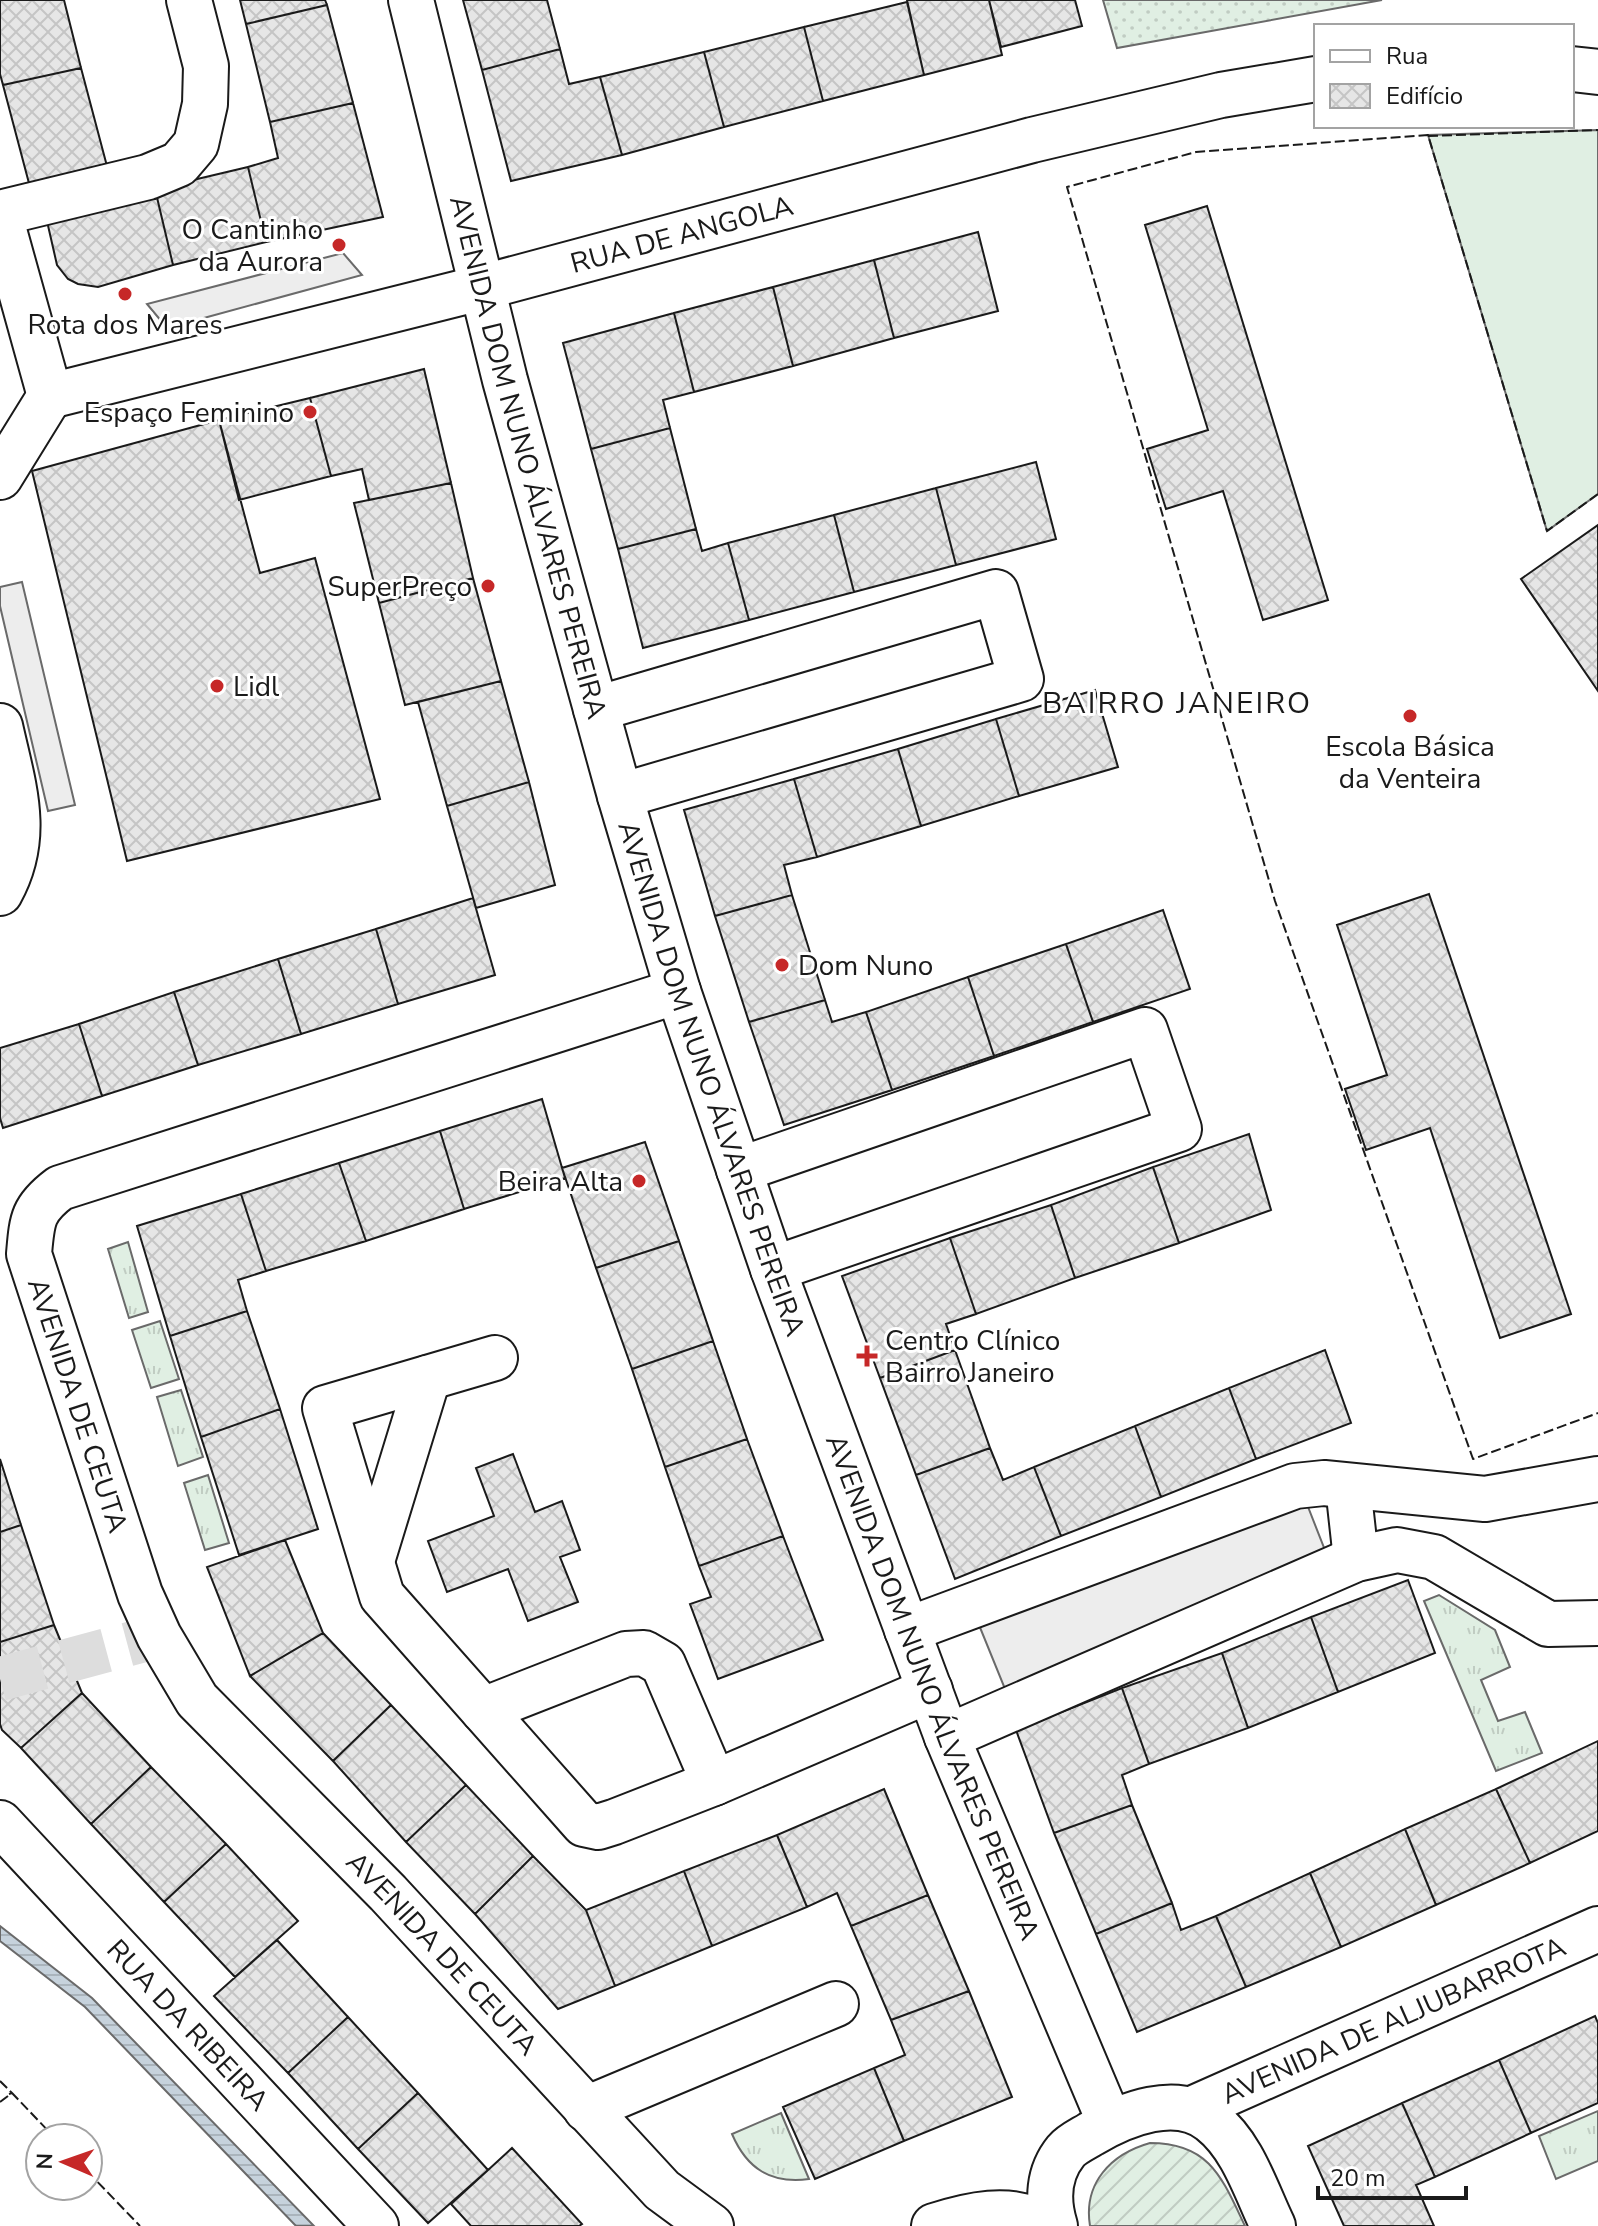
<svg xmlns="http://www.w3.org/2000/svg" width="1598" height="2226" viewBox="0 0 1598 2226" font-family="'Nunito Sans',sans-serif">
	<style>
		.grass { fill: url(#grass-tufts); stroke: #6a6a6a; stroke-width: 2 }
		.park { fill: url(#park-dots); stroke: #6a6a6a; stroke-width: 2 }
		.garden { fill: url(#garden-furrows); stroke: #6a6a6a; stroke-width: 2 }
		.pitch { fill: #e0efe3; stroke: #6a6a6a; stroke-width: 2 }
		.parking { fill: #ededed; stroke: #6a6a6a; stroke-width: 2 }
		.water { fill: url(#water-rules); stroke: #6a6a6a; stroke-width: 2 }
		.building { fill: url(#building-cross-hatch); stroke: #1a1a1a; stroke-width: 2 }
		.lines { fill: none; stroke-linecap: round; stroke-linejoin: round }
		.street-tunnel { stroke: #ddd; stroke-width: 44; stroke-dasharray: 44 22; stroke-linecap: butt }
		.street-casing { stroke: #1a1a1a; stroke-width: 48 }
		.secondary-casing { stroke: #1a1a1a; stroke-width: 48 }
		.street { stroke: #fff; stroke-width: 44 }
		.secondary { stroke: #fff; stroke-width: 44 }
		.fence { stroke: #1a1a1a; stroke-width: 2; stroke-dasharray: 10 4; stroke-linecap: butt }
		.poi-dot { fill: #c62828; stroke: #fff; stroke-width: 3 }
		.labels { text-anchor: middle; stroke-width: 6; stroke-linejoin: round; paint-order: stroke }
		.poi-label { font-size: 28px; fill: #1a1a1a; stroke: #fff; text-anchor: end }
		.street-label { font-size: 28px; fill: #1a1a1a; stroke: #fff }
		.neighbourhood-label { font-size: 30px; letter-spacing: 2px; fill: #1a1a1a; stroke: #fff }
	</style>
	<defs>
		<pattern id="grass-tufts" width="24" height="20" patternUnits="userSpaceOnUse" patternTransform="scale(2)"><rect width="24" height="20" fill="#e0efe3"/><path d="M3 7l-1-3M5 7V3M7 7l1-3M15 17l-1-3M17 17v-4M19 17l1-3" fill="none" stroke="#c0ccc2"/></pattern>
		<pattern id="park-dots" width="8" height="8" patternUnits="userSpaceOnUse" patternTransform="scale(2)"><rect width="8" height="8" fill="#e0efe3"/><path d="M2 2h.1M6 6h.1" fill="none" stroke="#c0ccc2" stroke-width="1.8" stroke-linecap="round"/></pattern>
		<pattern id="garden-furrows" width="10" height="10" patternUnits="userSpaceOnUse" patternTransform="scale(2)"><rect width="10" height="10" fill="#e0efe3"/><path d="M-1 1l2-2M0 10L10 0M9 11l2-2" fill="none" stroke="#c0ccc2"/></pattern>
		<pattern id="water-rules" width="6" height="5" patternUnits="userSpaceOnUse" patternTransform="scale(2)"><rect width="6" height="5" fill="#c6d2dc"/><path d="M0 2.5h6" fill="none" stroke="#aab4bc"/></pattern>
		<pattern id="building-cross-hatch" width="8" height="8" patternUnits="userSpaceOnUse" patternTransform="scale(2)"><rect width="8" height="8" fill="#e6e6e6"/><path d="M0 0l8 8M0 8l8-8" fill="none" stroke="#c5c5c5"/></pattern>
	</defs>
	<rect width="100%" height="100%" fill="#fff"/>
	<path class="grass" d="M128,1242L148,1312L129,1318L108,1249Z
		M160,1321L179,1379L151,1388L132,1330Z
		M181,1390L203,1457L178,1466L157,1397Z
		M208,1475L229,1543L205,1550L184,1483Z
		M1439,1595L1495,1630L1510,1667L1481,1680L1498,1721L1525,1712L1542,1753L1496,1771L1424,1601Z
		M1598,2111V2161L1556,2179L1539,2136Z
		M781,2113L809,2179C771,2184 747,2169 732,2134Z"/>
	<path class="park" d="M1103,0H1382L1117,48Z"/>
	<path class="garden" d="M1150,2143C1210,2143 1222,2178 1245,2226H1090C1083,2183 1111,2154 1150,2143Z"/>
	<path class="pitch" d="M1598,130V494L1547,531L1428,135Z"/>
	<path class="parking" d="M343,253L362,275L167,328L147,304Z
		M22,582L75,805L48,811L0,606V587Z
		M1303,1494L1328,1558L1005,1689L979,1625Z"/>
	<path class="water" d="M0,1926L92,1998L314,2226H296L85,2007L0,1941Z"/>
	<path class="building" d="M0,0H64L81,68L3,85L0,74Z
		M240,0H325L327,5L246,24Z
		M463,0H547L560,49L482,70Z
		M907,0H989L1002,55L924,75Z
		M989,0H1075L1082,26L1001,47Z
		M907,2L924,75L823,101L804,27Z
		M327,5L353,103L270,122L246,24Z
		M804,27L823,101L724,127L704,52Z
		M560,49L569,84L600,77L622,155L511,181L482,70Z
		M704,52L724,127L622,155L600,77Z
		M81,68L108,170L30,187L3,85Z
		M353,103L383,217L266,242L248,167L278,158L270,122Z
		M248,167L266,242L173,265L155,189Z
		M39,186L155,189L173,265L98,287L78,284L68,279L57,265Z
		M1207,206L1328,600L1263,620L1223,491L1166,509L1147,449L1208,430L1145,225Z
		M978,232L998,311L894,338L874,260Z
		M874,260L894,338L793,366L773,287Z
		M773,287L793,366L694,392L674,313Z
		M674,313L694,392L663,400L670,428L591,449L563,343Z
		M424,369L451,483L369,500L362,469L331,476L310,398Z
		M310,398L331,476L239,500L219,420Z
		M219,420L260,573L315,558L380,799L127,861L32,471Z
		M670,428L696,529L618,549L591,449Z
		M1036,462L1056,539L956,565L936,488Z
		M451,483L473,578L379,603L354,503Z
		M936,488L956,565L854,592L834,515Z
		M834,515L854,592L749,620L728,543Z
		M1598,525V691L1521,579Z
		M696,529L702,551L728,543L749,620L643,648L618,549Z
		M473,578L501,681L405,705L379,603Z
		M501,681L529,782L447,806L418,702Z
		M1095,690L1118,767L1019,796L996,719Z
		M996,719L1019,796L921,826L898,749Z
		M898,749L921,826L817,857L794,779Z
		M794,779L817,857L784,865L792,895L715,916L684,810Z
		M529,782L555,885L476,908L447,806Z
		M1429,894L1571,1314L1500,1338L1430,1128L1366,1150L1345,1089L1387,1075L1337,925Z
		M792,895L825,1000L749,1022L715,916Z
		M473,898L495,975L398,1004L376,929Z
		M1163,910L1190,989L1093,1022L1066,944Z
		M376,929L398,1004L301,1034L278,959Z
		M1066,944L1093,1022L994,1056L968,977Z
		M278,959L301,1034L198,1065L174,992Z
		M968,977L994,1056L892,1090L866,1012Z
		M174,992L198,1065L102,1096L79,1024Z
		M825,1000L832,1022L866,1012L892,1090L784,1125L749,1022Z
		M79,1024L102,1096L3,1128L0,1118V1048Z
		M542,1099L565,1178L464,1209L440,1131Z
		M440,1131L464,1209L366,1241L339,1163Z
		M1249,1134L1271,1210L1179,1243L1153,1167Z
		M645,1142L679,1241L596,1268L562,1168Z
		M339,1163L366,1241L266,1271L241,1194Z
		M1153,1167L1179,1243L1075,1278L1051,1205Z
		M241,1194L266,1271L238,1280L247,1311L170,1336L137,1226Z
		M1051,1205L1075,1278L976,1314L950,1238Z
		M950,1238L976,1314L946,1324L955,1350L880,1378L842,1276Z
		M679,1241L713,1341L632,1369L596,1268Z
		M247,1311L280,1409L201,1437L170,1336Z
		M713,1341L747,1439L665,1467L632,1369Z
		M955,1350L990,1448L916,1475L880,1378Z
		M1325,1350L1351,1423L1256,1459L1229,1388Z
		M1229,1388L1256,1459L1161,1497L1135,1426Z
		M280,1409L318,1529L239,1555L201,1437Z
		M1135,1426L1161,1497L1061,1536L1034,1467Z
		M747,1439L783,1536L699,1566L665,1467Z
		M990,1448L1003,1480L1034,1467L1061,1536L955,1579L916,1475Z
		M513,1454L535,1512L562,1501L580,1550L560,1557L578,1602L528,1621L508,1569L447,1592L428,1541L494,1516L476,1468Z
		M0,1459L21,1525L0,1532Z
		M21,1525L54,1625L0,1642V1532Z
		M783,1536L823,1640L718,1679L690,1604L711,1597L699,1566Z
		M285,1540L323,1633L250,1676L207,1567Z
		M1408,1580L1435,1653L1338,1692L1311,1617Z
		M1311,1617L1338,1692L1248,1728L1222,1653Z
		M54,1625L82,1693L21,1748L2,1730L0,1724V1642Z
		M323,1633L391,1705L333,1761L250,1676Z
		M1222,1653L1248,1728L1149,1764L1122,1688Z
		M1122,1688L1149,1764L1122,1775L1132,1805L1054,1833L1016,1730Z
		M82,1693L151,1767L91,1824L21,1748Z
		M391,1705L466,1785L406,1842L333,1761Z
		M1598,1741V1831L1530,1863L1496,1789Z
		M151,1767L226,1844L164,1902L91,1824Z
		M466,1785L533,1856L475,1914L406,1842Z
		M884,1789L928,1895L851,1926L837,1893L807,1907L777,1835Z
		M1496,1789L1530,1863L1436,1905L1405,1829Z
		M1132,1805L1172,1903L1096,1934L1054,1833Z
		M1405,1829L1436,1905L1341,1947L1310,1873Z
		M777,1835L807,1907L712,1946L684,1871Z
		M226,1844L298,1921L235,1977L164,1902Z
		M533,1856L586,1910L615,1986L558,2009L475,1914Z
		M684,1871L712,1946L615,1986L586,1910Z
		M1310,1873L1341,1947L1246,1987L1216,1916Z
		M928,1895L969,1991L891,2020L851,1926Z
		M1172,1903L1181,1930L1216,1916L1246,1987L1137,2032L1096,1934Z
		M277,1940L348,2017L288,2073L214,1996Z
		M969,1991L1012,2097L904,2141L874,2068L905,2055L891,2020Z
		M1595,2016L1598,2023V2103L1531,2133L1499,2060Z
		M348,2017L418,2093L358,2149L288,2073Z
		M1499,2060L1531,2133L1435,2177L1402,2103Z
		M874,2068L904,2141L815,2179L783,2107Z
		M418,2093L488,2170L428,2223L358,2149Z
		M1402,2103L1435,2177L1416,2185L1434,2226H1344L1308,2146Z
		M512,2148L582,2224L579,2226H471L451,2204Z"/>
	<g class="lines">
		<path class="street-tunnel" d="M0,1679L159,1636"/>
		<g class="street-casing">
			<g id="street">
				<path d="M1572,69L1598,72"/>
				<path d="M0,213L148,177L179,164L196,144L205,104L206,66L189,0"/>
				<path d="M0,216L50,396"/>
				<path id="s1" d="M50,396L480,288L1032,140L1221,95L1316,79"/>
				<path d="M0,477L50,396"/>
				<path d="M596,709L996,592L1021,679L620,796"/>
				<path d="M0,726C13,785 32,836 0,893"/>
				<path id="s2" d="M678,991L60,1188C32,1209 32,1220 29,1254L140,1594L159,1636L197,1700L388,1893L662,2190L711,2226"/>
				<path d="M739,1170L1145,1030L1179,1129L773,1269"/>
				<path d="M495,1358L325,1408L382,1596L584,1824L598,1827L614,1822L714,1783"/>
				<path d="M1348,1486L1356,1559"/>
				<path d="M372,1561L428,1378"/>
				<path d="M907,1630L1295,1486L1324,1483L1485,1499L1598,1479"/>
				<path d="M483,1710L626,1654L644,1653L663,1664L714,1783L930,1690"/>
				<path d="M947,1737L1356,1559L1397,1550L1434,1557L1548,1624L1598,1623"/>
				<path id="s3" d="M0,1823L376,2226"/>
				<path d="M586,2109L836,2004"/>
				<path id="s4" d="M1192,2109L1598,1929"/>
				<path d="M934,2226C965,2216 1014,2203 1042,2226"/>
			</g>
		</g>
		<g class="secondary-casing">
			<g id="secondary">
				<path id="s5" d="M411,0L505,380L620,796L678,991L773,1269L947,1737L1110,2123"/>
				<path d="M1055,2226C1047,2200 1048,2173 1066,2151C1072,2144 1083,2139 1091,2134C1125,2114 1177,2093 1211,2121C1243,2146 1256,2191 1273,2226"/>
			</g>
		</g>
		<use href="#street" class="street"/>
		<use href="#secondary" class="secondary"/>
		<path class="fence" d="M1428,136L1598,130
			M1598,494L1547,531L1428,135L1196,152L1067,187L1275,901L1473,1459L1598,1413
			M0,2081L12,2093L9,2094
			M0,2102L12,2093L55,2138
			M88,2172L140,2226"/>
	</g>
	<g class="poi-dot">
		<circle cx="339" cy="245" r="8"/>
		<circle cx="125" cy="294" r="8"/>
		<circle cx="310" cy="412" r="8"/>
		<circle cx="488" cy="586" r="8"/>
		<circle cx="217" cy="686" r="8"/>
		<circle cx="1410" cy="716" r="8"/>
		<circle cx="782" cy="965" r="8"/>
		<circle cx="639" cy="1181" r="8"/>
		<path d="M863 1344h8v8h8v8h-8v8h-8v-8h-8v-8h8z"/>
	</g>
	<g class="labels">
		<g class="poi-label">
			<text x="323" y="239">O Cantinho<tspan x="323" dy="32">da Aurora</tspan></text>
			<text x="125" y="334" text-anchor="middle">Rota dos Mares</text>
			<text x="294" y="422">Espaço Feminino</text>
			<text x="472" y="596">SuperPreço</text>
			<text x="233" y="696" text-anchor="start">Lidl</text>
			<text x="1410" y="756" text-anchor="middle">Escola Básica<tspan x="1410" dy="32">da Venteira</tspan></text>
			<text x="798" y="975" text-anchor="start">Dom Nuno</text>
			<text x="623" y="1191">Beira Alta</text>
			<text x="885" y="1350" text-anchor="start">Centro Clínico<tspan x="885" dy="32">Bairro Janeiro</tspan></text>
		</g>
		<g class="street-label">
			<text dy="10" stroke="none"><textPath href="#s1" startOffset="652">RUA DE ANGOLA</textPath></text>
			<text dy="10" stroke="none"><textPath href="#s5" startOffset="472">AVENIDA DOM NUNO ÁLVARES PEREIRA</textPath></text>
			<text dy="10" stroke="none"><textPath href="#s5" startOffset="1120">AVENIDA DOM NUNO ÁLVARES PEREIRA</textPath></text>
			<text dy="10" stroke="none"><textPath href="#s2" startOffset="884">AVENIDA DE CEUTA</textPath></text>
			<text dy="10" stroke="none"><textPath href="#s5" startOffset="1768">AVENIDA DOM NUNO ÁLVARES PEREIRA</textPath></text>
			<text dy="10" stroke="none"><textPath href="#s2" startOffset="1556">AVENIDA DE CEUTA</textPath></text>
			<text dy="10" stroke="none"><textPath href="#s4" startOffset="220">AVENIDA DE ALJUBARROTA</textPath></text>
			<text dy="10" stroke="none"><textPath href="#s3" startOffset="276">RUA DA RIBEIRA</textPath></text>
		</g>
		<g class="neighbourhood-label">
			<text x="1177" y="713">BAIRRO JANEIRO</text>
		</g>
	</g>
	<rect x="1314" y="24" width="260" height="104" fill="#ffffff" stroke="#a3a3a3" stroke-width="2"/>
	<rect x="1330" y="50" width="40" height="12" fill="#ffffff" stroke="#a3a3a3" stroke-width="2"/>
	<text x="1386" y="64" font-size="24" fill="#1a1a1a">Rua</text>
	<rect x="1330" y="84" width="40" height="24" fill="url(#building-cross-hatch)" stroke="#a3a3a3" stroke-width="2"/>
	<text x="1386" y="104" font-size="24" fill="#1a1a1a">Edifício</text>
	<g transform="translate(64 2162) rotate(272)"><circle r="38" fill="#ffffff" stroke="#a3a3a3" stroke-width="2"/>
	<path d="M0-6L14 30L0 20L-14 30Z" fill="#c62828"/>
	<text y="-12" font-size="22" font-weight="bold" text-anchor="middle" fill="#1a1a1a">N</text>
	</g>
	<path d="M1318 2186v12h148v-12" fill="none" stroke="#1a1a1a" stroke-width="4"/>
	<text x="1330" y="2186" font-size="24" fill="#1a1a1a" stroke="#ffffff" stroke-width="6" paint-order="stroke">20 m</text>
</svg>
